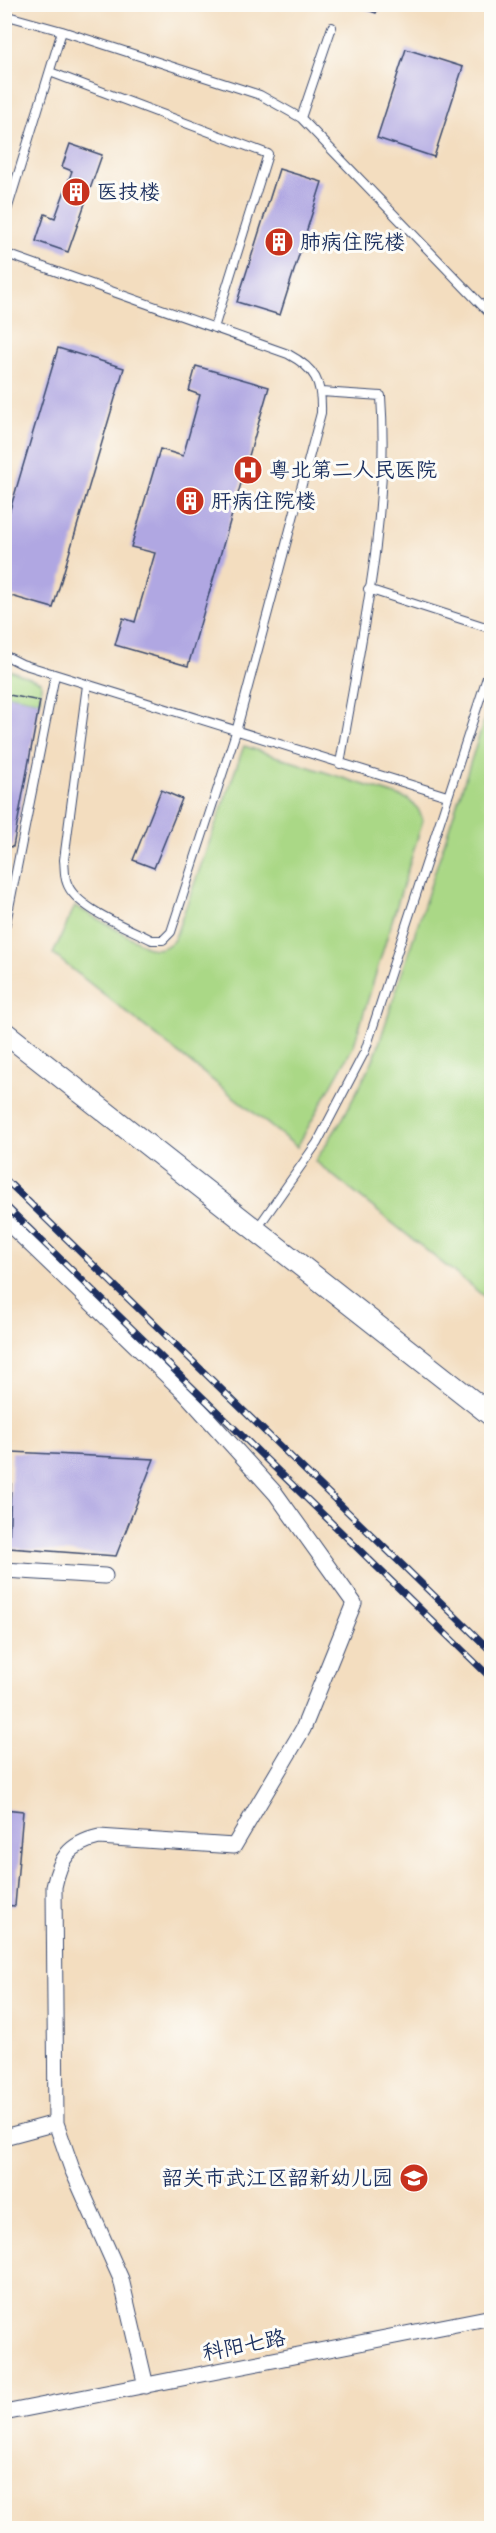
<svg xmlns="http://www.w3.org/2000/svg" width="496" height="2533" viewBox="0 0 496 2533" font-family="Itim,'LXGW WenKai TC',sans-serif">
	<style>
		.green { fill: #aad886; stroke: #628472; stroke-width: 1.5 }
		.building { fill: #b0a7e2 }
		.lines { fill: none; stroke-linecap: round; stroke-linejoin: round }
		.service-casing { stroke: #3b496d; stroke-width: 10 }
		.minor-casing { stroke: #3b496d; stroke-width: 17 }
		.secondary-casing { stroke: #3b496d; stroke-width: 23 }
		.service { stroke: #fff; stroke-width: 8 }
		.minor { stroke: #fff; stroke-width: 15 }
		.secondary { stroke: #fff; stroke-width: 21 }
		.rail-casing { stroke: #1b2f5e; stroke-width: 7 }
		.rail { stroke: #fdfcf7; stroke-width: 4.5; stroke-dasharray: 14; stroke-linecap: butt }
		.labels { text-anchor: middle; stroke-width: 6; stroke-linejoin: round; paint-order: stroke }
		.poi-label { font-size: 21px; fill: #1b2f5e; stroke: #fdfcf7; text-anchor: start }
		.street-label { font-size: 21px; fill: #1b2f5e; stroke: #fdfcf7 }
	</style>
	<rect width="100%" height="100%" fill="#fdfcf7"/>
	<filter id="ink" filterUnits="userSpaceOnUse"><feTurbulence type="fractalNoise" baseFrequency=".0167" numOctaves="2"/><feDisplacementMap in="SourceGraphic" scale="12" xChannelSelector="R" yChannelSelector="G"/><feConvolveMatrix kernelMatrix="1 2 1 2 8 2 1 2 1" color-interpolation-filters="sRGB"/></filter>
	<filter id="wash" filterUnits="userSpaceOnUse"><feTurbulence type="fractalNoise" baseFrequency=".008" numOctaves="4" result="noise"/><feDisplacementMap in="SourceGraphic" scale="24" xChannelSelector="R" yChannelSelector="G"/><feGaussianBlur stdDeviation="1.35" result="paint"/><feColorMatrix in="noise" values="0 0 0 0 0 0 0 0 0 0 0 0 0 0 0 0 0 1.4 0 .05"/><feComposite in="paint" operator="in"/></filter>
	<g filter="url(#wash)">
		<rect width="100%" height="100%" fill="#f3ddbf"/>
		<path class="green" d="M4,668L41,682L40,701L5,694Z
			M491,699V1302L315,1161L342,1120L375,1056Z
			M244,746L408,799L418,809L423,820L354,1045L297,1147L53,954L75,906L149,948C160,950 166,948 174,940Z"/>
		<g id="blocks">
			<path class="building" d="M351,4H379L376,13Z
				M406,49L463,67L434,157L377,138Z
				M70,144L102,155L68,252L36,241L45,214L55,218L72,171L62,167Z
				M279,169L322,182L280,315L237,302Z
				M58,348L124,368L53,608L4,594V530Z
				M196,366L269,387L188,666L115,645L123,618L135,622L155,553L131,547L160,449L183,456L200,395L189,391Z
				M4,694L40,701L13,847L4,846Z
				M161,790L182,799L154,868L133,860Z
				M12,1452L154,1459L116,1556L9,1548Z
				M4,1809L23,1811L15,1906L4,1905Z"/>
		</g>
	</g>
	<g filter="url(#ink)">
		<use href="#blocks" fill-opacity="0" stroke="#3b496d" stroke-width="1.5"/>
		<g class="lines">
			<g class="service-casing">
				<path id="service" d="M4,15L62,31L260,95L301,118L492,316
					M50,72L268,154L214,328
					M301,118L332,27
					M4,220L62,31
					M4,253L288,354C316,369 322,382 321,413L236,732L171,932L163,940H152C129,928 75,908 67,883C64,876 65,867 64,860L87,685
					M321,392L381,396C390,519 360,643 340,764
					M368,589L492,629
					M4,655L22,664L447,796
					M4,933L55,675
					M256,1230L317,1143L365,1051L492,662"/>
			</g>
			<g class="minor-casing">
				<path id="minor" d="M4,1219L184,1392L276,1494L354,1603L303,1729L234,1846L99,1837C69,1844 60,1858 54,1887L56,2123L72,2169L121,2279L146,2386
					M4,1570L105,1576
					M4,2137L56,2123
					M4,2413L492,2317"/>
			</g>
			<g class="secondary-casing">
				<path id="secondary" d="M4,1032L492,1416"/>
			</g>
			<use href="#service" class="service"/>
			<use href="#minor" class="minor"/>
			<use href="#secondary" class="secondary"/>
			<g class="rail-casing">
				<path id="rail" d="M4,1178L492,1652
					M4,1204L492,1679"/>
			</g>
			<use href="#rail" class="rail"/>
		</g>
	</g>
	<defs>
		<g id="building-disc" transform="scale(1.5)"><circle r="9.5" fill="#c8321e" stroke="#fdfcf7"/><path d="M-4-6H4V6H1V3H-1V6H-4ZM-2.5-4.3h1.7v1.8h-1.7ZM.8-4.3h1.7v1.8H.8ZM-2.5-1h1.7V.8h-1.7ZM.8-1h1.7V.8H.8Z" fill="#fff"/></g>
		<g id="hospital-disc" transform="scale(1.5)"><circle r="9.5" fill="#c8321e" stroke="#fdfcf7"/><path d="M-5-5h3v3.5h4V-5h3V5h-3V1.5h-4V5h-3Z" fill="#fff"/></g>
		<g id="school-disc" transform="scale(1.5)"><circle r="9.5" fill="#c8321e" stroke="#fdfcf7"/><path d="M0-5L7-2L0 1L-7-2ZM-4 1L0 2.5L4 1V4Q0 6-4 4Z" fill="#fff"/></g>
	</defs>
	<g fill-rule="evenodd">
		<use href="#building-disc" x="76" y="192"/>
		<use href="#building-disc" x="279" y="242"/>
		<use href="#hospital-disc" x="248" y="470"/>
		<use href="#building-disc" x="190" y="501"/>
		<use href="#school-disc" x="414" y="2178"/>
	</g>
	<g class="labels">
		<g class="poi-label">
			<text x="97" y="199">医技楼</text>
			<text x="300" y="249">肺病住院楼</text>
			<text x="269" y="477">粤北第二人民医院</text>
			<text x="211" y="508">肝病住院楼</text>
			<text x="393" y="2185" text-anchor="end">韶关市武江区韶新幼儿园</text>
		</g>
		<g class="street-label">
			<text transform="translate(244 2345) rotate(-11)" y="7">科阳七路</text>
		</g>
	</g>
	<rect width="496" height="2533" fill="none" stroke="#fdfcf7" stroke-width="24"/>
</svg>
